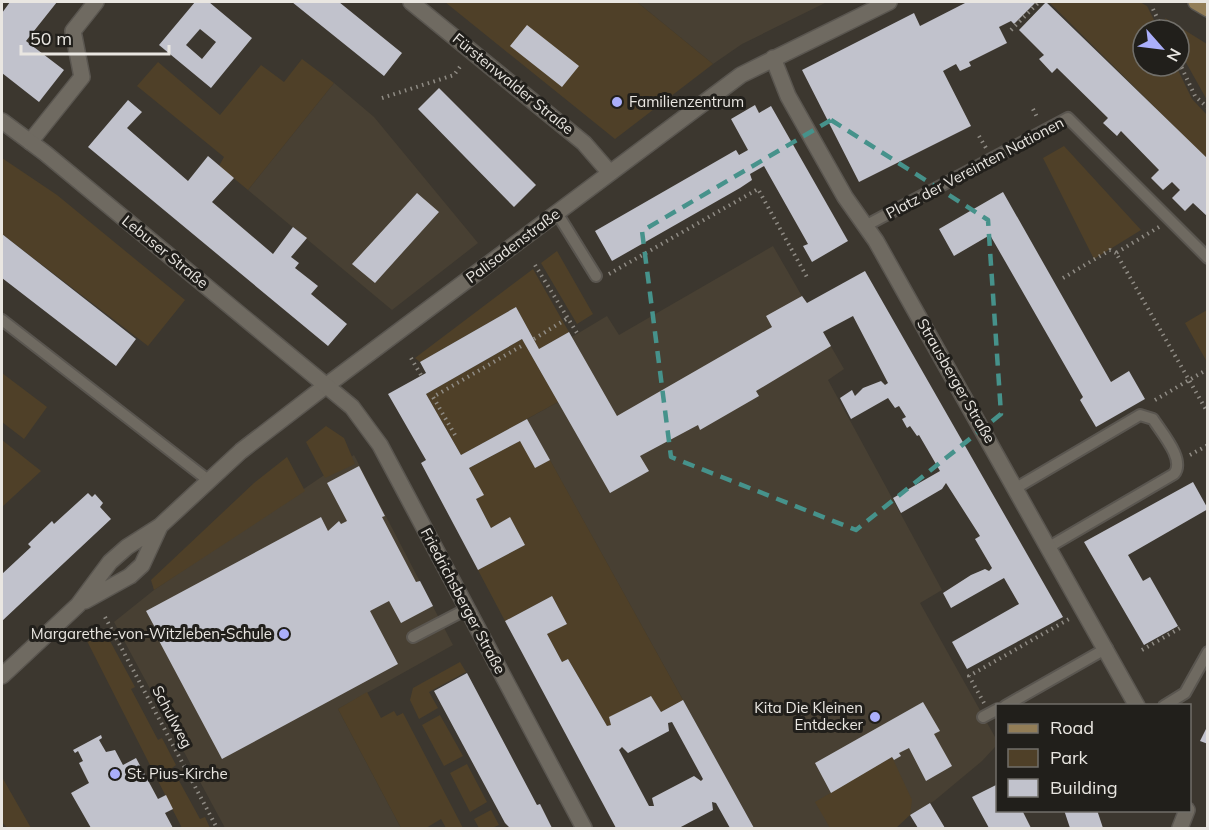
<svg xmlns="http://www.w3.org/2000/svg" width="1209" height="830" viewBox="0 0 1209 830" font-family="Mulish,sans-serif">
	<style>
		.built { fill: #484033 }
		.green { fill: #4f4028 }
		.building { fill: #c1c2cc; fill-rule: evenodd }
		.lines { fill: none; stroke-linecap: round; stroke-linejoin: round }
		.service-casing { stroke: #5a5650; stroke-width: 14 }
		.minor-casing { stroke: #5a5650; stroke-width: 18 }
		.tertiary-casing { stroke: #5a5650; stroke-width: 18 }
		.secondary-casing { stroke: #5a5650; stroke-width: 18 }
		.path { stroke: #8f8b84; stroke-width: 4; stroke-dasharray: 1.5 4.5; stroke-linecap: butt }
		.service { stroke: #6f6a61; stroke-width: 10 }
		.minor { stroke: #6f6a61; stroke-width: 15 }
		.tertiary { stroke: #6f6a61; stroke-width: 15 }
		.secondary { stroke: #927d57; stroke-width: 15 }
		.marked { fill: none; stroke: #46928b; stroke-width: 4.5; stroke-dasharray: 12 8; stroke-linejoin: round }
		.poi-dot { fill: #abaffb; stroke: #211f1b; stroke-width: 2 }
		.labels { text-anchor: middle; stroke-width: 6; stroke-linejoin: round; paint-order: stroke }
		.street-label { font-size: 15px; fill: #e9e6e1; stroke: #211f1b }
		.poi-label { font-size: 15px; fill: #e9e6e1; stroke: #211f1b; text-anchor: start }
	</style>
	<rect width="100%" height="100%" fill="#3c372f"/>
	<path class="built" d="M637,2H827L742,44L713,64Z
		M334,83L374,117L478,243L392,310L248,190Z
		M773,246L844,369L828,380L942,590L920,603L995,737V747L982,761L934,801L887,828H754L527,419L558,402L530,354L569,332L572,337L607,316L619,335Z
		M354,455L453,645L338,709L401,828H225L114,622L154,590Z"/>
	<path class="green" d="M445,2H637L713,64L615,139Z
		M1049,2H1140L1147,6L1159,30H1143V66H1176L1192,99L1207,115V159Z
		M1165,18L1207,44V100L1179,50V30H1170Z
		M302,59L334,83L248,190L219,166L224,157L137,86L158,62L220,115L261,65L284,82Z
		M1064,146L1141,230L1094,259L1043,158Z
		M2,158L57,195L185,300L148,346L2,234Z
		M557,251L593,314L577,324L541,263Z
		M533,269L569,332L539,349L516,307L420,362L415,358Z
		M1207,310V362L1185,323Z
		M522,339L558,402L461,455L426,394Z
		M2,373L47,407L24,439L2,422Z
		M326,426L344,438L355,464L325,478L306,442Z
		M2,440L41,471L2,507Z
		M520,441L550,460L683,700L661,712L650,696L610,717L611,725L607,726L568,659L562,662L547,634L567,624L552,596L505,621L478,570L525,545L510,518L491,528L476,499L483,495L469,468Z
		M287,457L305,491L154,590L151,580L254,483Z
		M98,628L104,630L135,687L131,689L158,740L162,738L176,765L172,768L200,819L205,817L210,828H182L86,639Z
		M460,662L466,672L429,692L438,708L419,719L410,700L413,688Z
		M367,692L381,718L394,711L397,716L403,713L463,828H446L441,819L426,828H401L338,709Z
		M440,715L463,756L444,766L422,725Z
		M892,757L912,800L910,815L896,828H830L815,802Z
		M467,764L487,802L470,812L450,773Z
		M2,777L31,828H7L2,822Z
		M491,810L499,825L492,828H479L474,819Z"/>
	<path class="building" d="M10,2H57L26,41L64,70L39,102L2,73V13Z
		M195,2H209L252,38L211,88L159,45ZM200,29L216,42L202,59L186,45Z
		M292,2H339L402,53L384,76Z
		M967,2H1036L1014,24L1011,21L999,27L1007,43L969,62L971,66L960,71L956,64L943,71L971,126L859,182L802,70L914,13L920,26Z
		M1046,2L1208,159V217L1193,203L1185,211L1172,198L1180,190L1172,182L1163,190L1151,178L1159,170L1121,131L1117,136L1103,123L1108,118L1057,68L1052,73L1039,59L1044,55L1019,30Z
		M527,25L579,66L562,87L510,46Z
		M439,88L536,185L514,207L418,109Z
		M128,100L142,112L127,128L188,181L208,156L234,178L212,202L273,254L293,227L307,238L291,257L299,263L295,268L318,286L311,294L347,324L328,346L88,147Z
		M755,105L759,113L771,106L848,241L812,262L803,246L808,244L764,166L750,174L752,180L740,188L612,261L595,231L736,150L739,155L748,150L731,119Z
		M1003,192L1111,382L1129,371L1145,399L1096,427L1080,400L1083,397L990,235L954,256L939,229Z
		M417,193L439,212L375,283L352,264Z
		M2,234L136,339L116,366L2,278Z
		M865,271L1063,617L967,669L952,642L1019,604L1004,578L951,608L943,593L971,575L985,569L989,571L992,568L975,539L980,536L946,483L942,489L901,513L893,498L940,471L919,435L917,436L910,426L907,428L902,419L906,417L899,406L895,408L888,398L851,419L840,398L852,390L855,396L863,388L881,381L885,385L888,383L853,316L823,332L831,346L756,391L759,396L700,430L698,425L640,456L649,471L610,493L522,339L426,394L461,455L527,419L550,460L535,468L520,441L469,468L484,495L476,499L491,528L510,517L525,545L478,570L421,463L426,460L388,394L426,373L420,362L516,307L539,349L569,332L617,416L772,327L766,316L802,296L807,303Z
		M359,466L385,516L382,517L416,582L420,581L433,606L401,623L389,601L370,611L398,664L222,759L157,637L159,635L146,611L321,517L328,531L339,521L341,524L347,521L327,483Z
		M1193,482L1208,509L1128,555L1143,581L1150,577L1178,626L1144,645L1084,542Z
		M88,493L92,497L95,494L103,503L100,507L111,519L2,621V574L31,547L28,544L52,521L54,524Z
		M552,596L567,624L547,634L562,662L568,659L607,726L611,725L609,717L651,696L661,712L683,700L754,828H730L716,803L712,802L713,810L679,828H616L505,621ZM672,722L703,779L701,781L694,776L652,798L654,806H649L619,750L622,747L628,753L669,731L668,723Z
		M467,673L537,805L540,804L552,828H510L505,823L434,691Z
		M923,702L940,731L934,734L952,766L926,781L909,748L899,753L901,756L894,760L892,757L831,793L815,763Z
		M1208,725V744L1200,741Z
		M101,735L102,738L99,740L106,752L115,750L123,765L136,758L158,799L166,795L173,809L165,813L173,828H91L71,793L89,783L79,763L83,761L78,751L75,753L73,750Z
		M998,784V810H1022L1031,828H989L972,797Z
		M930,803L945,828H918L910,815Z
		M1064,810H1097L1103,828H1070Z"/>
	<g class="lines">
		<g class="service-casing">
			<path id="service" d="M557,213L596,276
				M867,225L1068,118L1208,258
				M2,320L208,480
				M1016,488L1140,415L1153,419C1161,432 1186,460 1174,474L1049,547
				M413,637L467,609
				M1005,706L1107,648
				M1164,706L1185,693L1208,652
				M983,717L998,709"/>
		</g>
		<g class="minor-casing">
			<path id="minor" d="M411,2L584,143L610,173
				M773,58L788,96L845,197L876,241L1137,706
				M30,142L82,77L73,31L96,2
				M85,601L130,576L142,565L160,526
				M2,676L78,605L110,562L127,547L160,526L241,451L315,394L741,75L889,2
				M1180,828L1187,810"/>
		</g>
		<g class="tertiary-casing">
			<path id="tertiary" d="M2,121L45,153L352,407L380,445L584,828"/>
		</g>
		<g class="secondary-casing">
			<path id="secondary" d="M1196,2L1208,9"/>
		</g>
		<path class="path" d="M1153,9L1163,30
			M1011,30L1039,2
			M1179,62L1195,96L1208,108
			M382,98L454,75L462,64
			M1033,109L1038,119
			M979,136L986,148
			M1159,227L1116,253L1208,413
			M535,265L577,333
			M609,274L758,189L808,279
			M1063,278L1110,250L1116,253
			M534,339L568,318
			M411,358L421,375
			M1155,400L1208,369
			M455,435L433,397L523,345
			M1190,455L1208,445
			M105,617L217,828
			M1142,650L1182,627
			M984,703L969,676L1069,619"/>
		<use href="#service" class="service"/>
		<use href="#minor" class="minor"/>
		<use href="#tertiary" class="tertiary"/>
		<use href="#secondary" class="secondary"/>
	</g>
	<path class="marked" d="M831,120L988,220L1001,414L856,530L671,457L642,231Z"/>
	<g class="poi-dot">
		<circle cx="617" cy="102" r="6"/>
		<circle cx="284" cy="634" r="6"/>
		<circle cx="875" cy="717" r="6"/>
		<circle cx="115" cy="774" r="6"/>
	</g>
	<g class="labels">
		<g class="street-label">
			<text transform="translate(513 84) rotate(39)" y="5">Fürstenwalder Straße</text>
			<text transform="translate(975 168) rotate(-28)" y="5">Platz der Vereinten Nationen</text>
			<text transform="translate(513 246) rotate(-37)" y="5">Palisadenstraße</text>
			<text transform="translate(165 252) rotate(39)" y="5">Lebuser Straße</text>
			<text transform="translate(956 381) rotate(60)" y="5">Strausberger Straße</text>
			<text transform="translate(463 601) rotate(62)" y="5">Friedrichsberger Straße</text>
			<text transform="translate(172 717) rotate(62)" y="5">Schulweg</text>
		</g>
		<g class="poi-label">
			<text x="629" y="107">Familienzentrum</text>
			<text x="272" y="639" text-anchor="end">Margarethe-von-Witzleben-Schule</text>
			<text x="863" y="713" text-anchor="end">Kita Die Kleinen<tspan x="863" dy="17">Entdecker</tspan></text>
			<text x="127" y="779">St. Pius-Kirche</text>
		</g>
	</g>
	<rect width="1209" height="830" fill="none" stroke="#e9e6e1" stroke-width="6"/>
	<rect x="996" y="704" width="195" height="108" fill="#211f1b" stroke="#716f6a" stroke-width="1.5"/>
	<rect x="1008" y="724" width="30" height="9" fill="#927d57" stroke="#716f6a" stroke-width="1.5"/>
	<text x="1050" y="734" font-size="18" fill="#e9e6e1">Road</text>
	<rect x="1008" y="749" width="30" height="18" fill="#4f4028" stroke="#716f6a" stroke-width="1.5"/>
	<text x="1050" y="764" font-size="18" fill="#e9e6e1">Park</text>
	<rect x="1008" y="779" width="30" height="18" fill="#c1c2cc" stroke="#716f6a" stroke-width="1.5"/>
	<text x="1050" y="794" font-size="18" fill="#e9e6e1">Building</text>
	<g transform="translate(1161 48) rotate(118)"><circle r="28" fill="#211f1b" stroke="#716f6a" stroke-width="1.5"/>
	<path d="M0-4.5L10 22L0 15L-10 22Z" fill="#abaffb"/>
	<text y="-9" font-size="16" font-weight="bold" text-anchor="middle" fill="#e9e6e1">N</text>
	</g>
	<path d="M21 45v9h148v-9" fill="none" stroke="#e9e6e1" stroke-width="3"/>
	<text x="30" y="45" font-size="18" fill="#e9e6e1" stroke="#211f1b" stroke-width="4.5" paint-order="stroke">50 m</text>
</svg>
